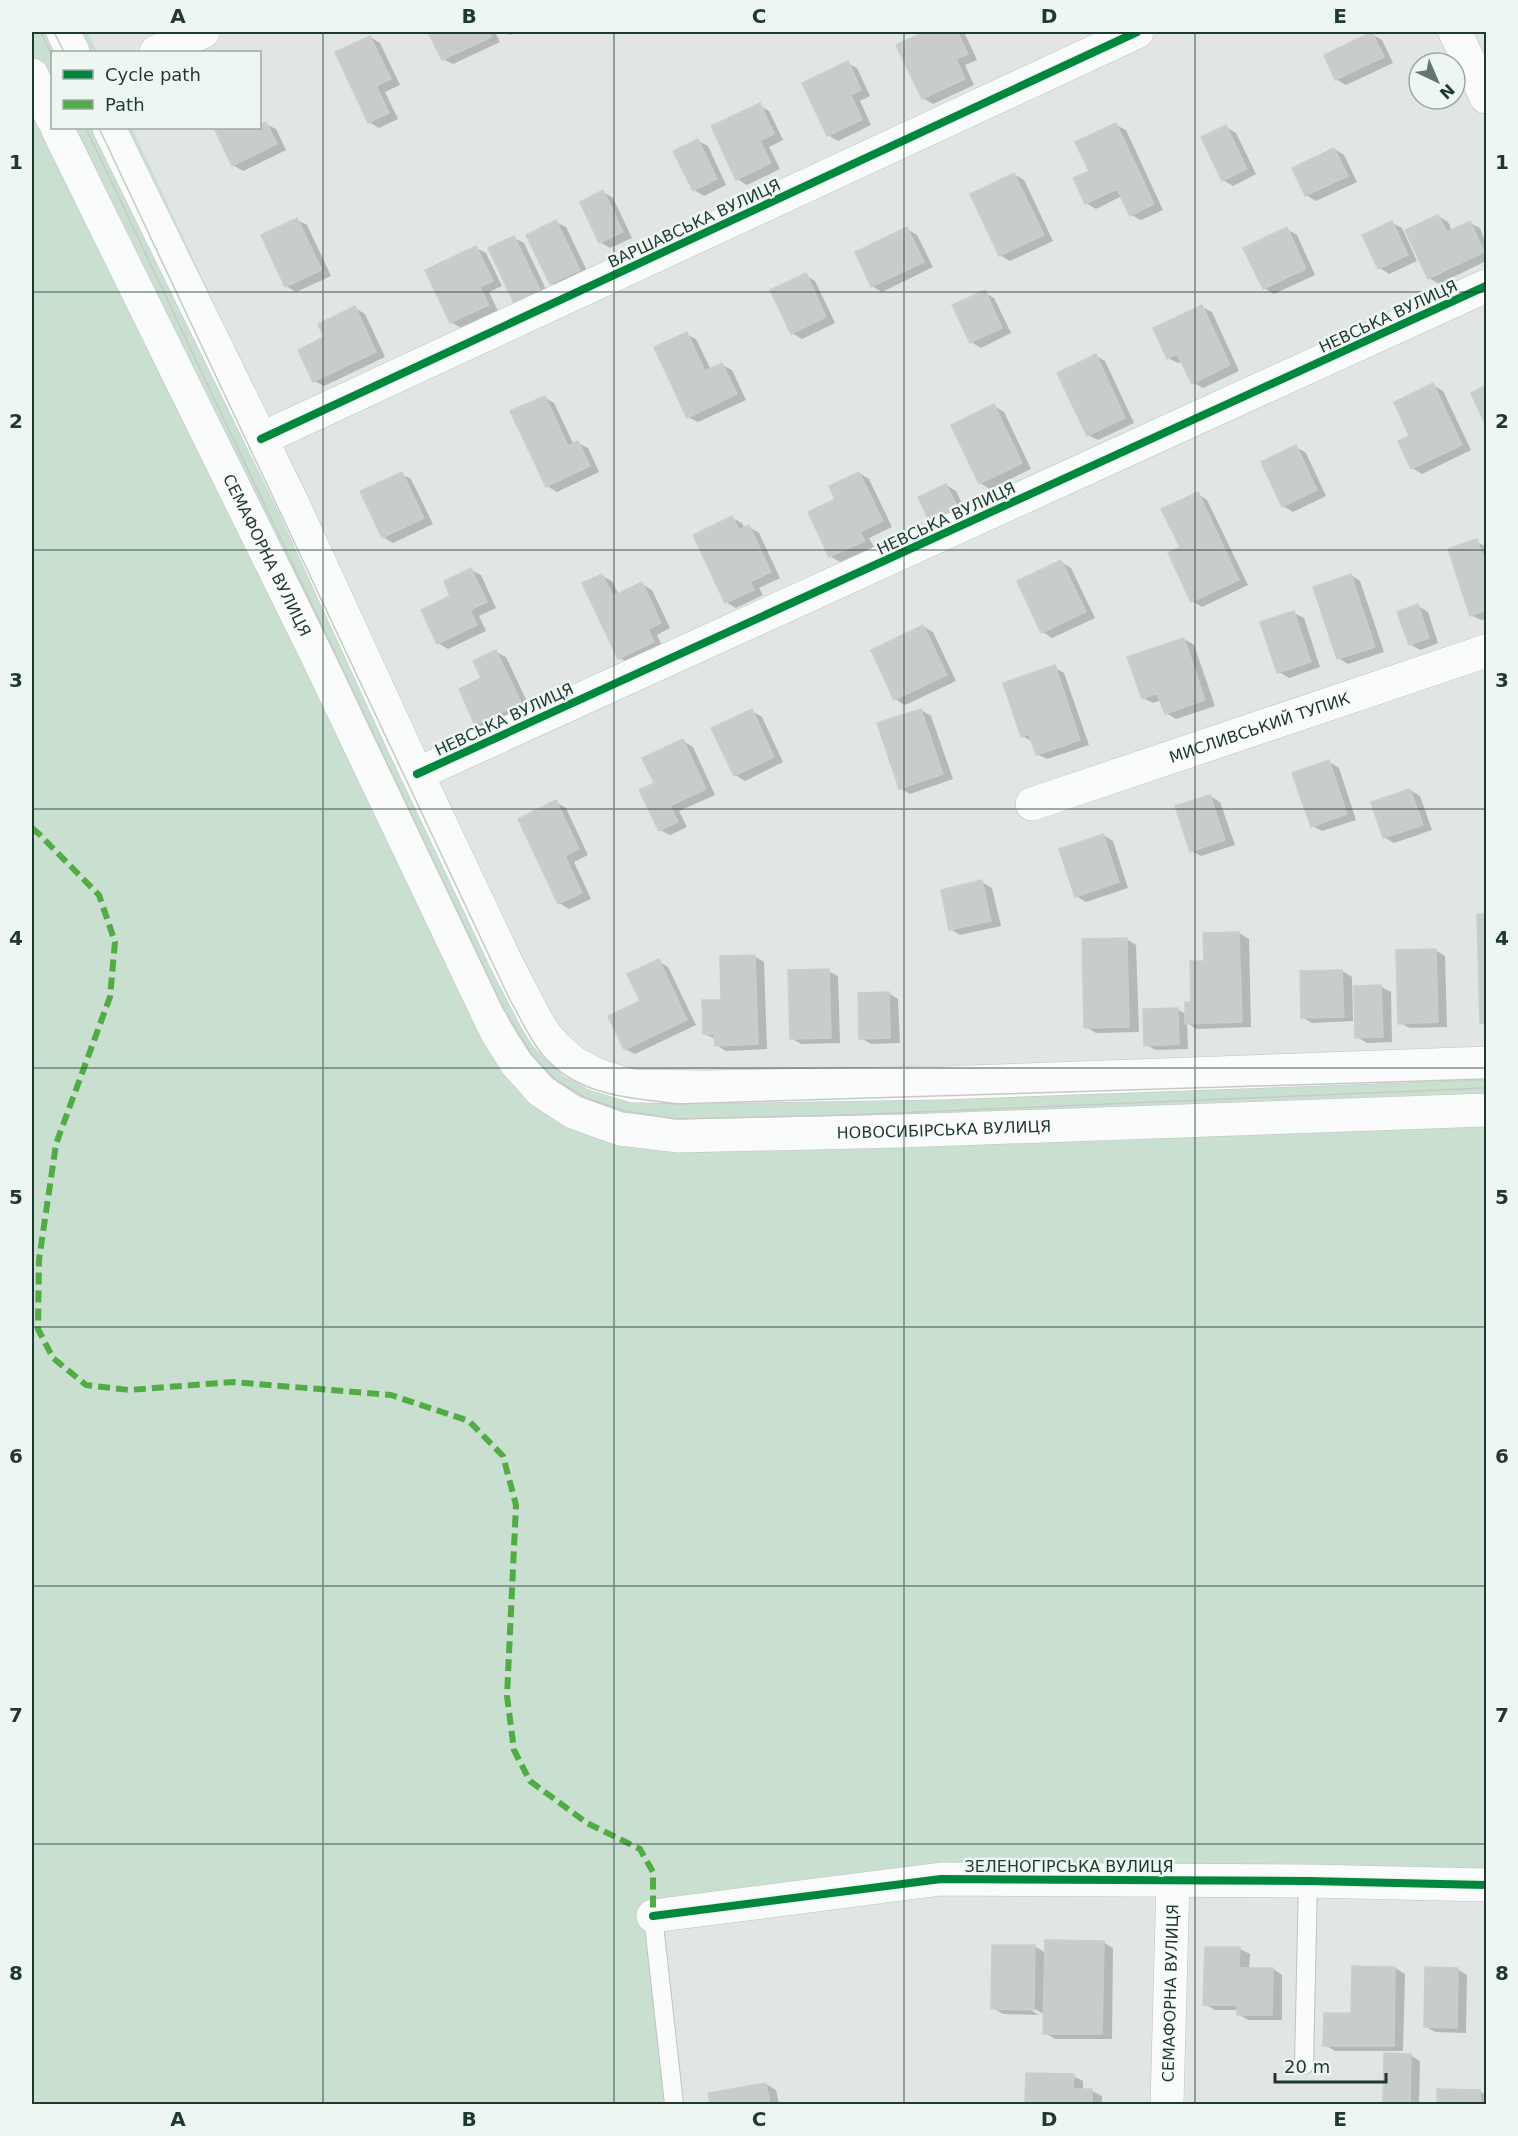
<svg xmlns="http://www.w3.org/2000/svg" width="1518" height="2136" viewBox="0 0 1518 2136" font-family="'DejaVu Sans',sans-serif">
	<style>
		.green { fill: #c9e0d0 }
		.shadow { fill: #0003 }
		.building { fill: #c8cdcb; stroke: #c9cfcd; stroke-width: 1.5 }
		.lines { fill: none; stroke-linecap: round; stroke-linejoin: round }
		.lane-casing { stroke: #bec3c1; stroke-width: 20 }
		.street-casing { stroke: #bec3c1; stroke-width: 34 }
		.secondary-casing { stroke: #bdc4c1; stroke-width: 34 }
		.lane { stroke: #fafbfb; stroke-width: 18 }
		.street { stroke: #fafbfb; stroke-width: 33 }
		.secondary { stroke: #fafbfb; stroke-width: 33 }
		.tram { stroke: #c6c9c8; stroke-width: 1.5 }
		.quiet { stroke: #52ac45; stroke-width: 6; stroke-dasharray: 12 6; stroke-linecap: butt }
		.cycleway-casing { stroke: #eef6f2; stroke-width: 11 }
		.cycleway { stroke: #00873e; stroke-width: 8 }
		.grid { fill: none; stroke: #1f3932; stroke-width: 1.5; stroke-opacity: 0.55 }
		.labels { text-anchor: middle; stroke-width: 5; stroke-linejoin: round; paint-order: stroke }
		.street-label { font-size: 16px; fill: #1f3932; stroke: #eef6f2 }
		.neatline { fill: none; stroke: #1f3932; stroke-width: 2 }
		.grid-label { font-size: 20px; text-anchor: middle; font-weight: bold; fill: #1f3932 }
	</style>
	<rect width="100%" height="100%" fill="#e1e6e4"/>
	<path class="green" d="M32,32H88L97,52H52V128H132L543,1008L579,1053L633,1086L1486,1063V1885L941,1879L654,1916L674,2104H32Z"/>
	<path class="shadow" d="M430,32H495L500,42L453,64L443,59Z
		M504,32H517L510,35Z
		M928,32H964L977,60L965,65L974,85L933,104L923,98L898,45Z
		M1372,34L1382,40L1393,63L1346,85L1336,79Z
		M370,37L380,43L400,85L385,92L398,119L379,128L369,122Z
		M847,63L857,68L870,96L860,101L871,125L838,141L828,135Z
		M759,105L769,111L783,140L769,147L780,169L747,185L737,179Z
		M260,121L262,126L266,124L276,129L286,150L243,171L233,165L216,128H260Z
		M1116,125L1126,130L1163,210L1141,220L1131,215L1122,196L1096,209L1086,203L1091,172Z
		M1226,127L1236,133L1256,174L1233,186L1223,180Z
		M698,141L708,146L726,185L704,196L694,190Z
		M1334,149L1344,155L1357,182L1316,201L1306,195Z
		M1014,174L1024,180L1053,241L1010,261L1000,255Z
		M603,192L613,198L632,238L610,248L600,242L582,202Z
		M1438,216L1448,222L1452,231L1470,223L1480,228L1486,244V261L1439,284L1429,278Z
		M297,220L307,225L331,276L296,292L286,286Z
		M556,222L566,227L589,275L561,289L551,283Z
		M1392,223L1402,228L1417,261L1389,274L1380,268Z
		M907,229L917,235L933,267L882,292L872,286Z
		M1287,229L1297,235L1315,275L1274,294L1264,288Z
		M514,238L524,243L552,302L490,249Z
		M476,248L486,253L502,286L489,292L498,311L461,328L451,322Z
		M805,275L815,281L835,323L802,339L792,333Z
		M984,292L994,298L1011,333L981,348L971,342Z
		M1202,307L1212,312L1239,371L1203,388L1193,382L1183,361L1178,363L1168,358Z
		M355,308L365,314L385,357L324,386L314,381L326,338Z
		M686,334L696,339L711,370L722,365L732,370L746,400L698,422L688,417Z
		M1096,356L1105,361L1134,423L1098,440L1088,435Z
		M1433,385L1443,391L1471,450L1422,474L1412,468L1411,436Z
		M544,397L554,403L574,445L578,443L588,448L599,472L557,492L547,486Z
		M994,406L1004,412L1031,469L990,489L980,483Z
		M1296,447L1306,453L1326,496L1293,512L1283,506Z
		M859,473L869,479L892,527L869,538L874,547L840,562L830,556L810,513L837,500Z
		M401,474L411,479L433,524L393,543L383,537Z
		M946,485L956,491L971,522L944,533Z
		M1198,494L1207,500L1248,585L1202,607L1192,601L1182,548Z
		M732,518L742,523L745,529L749,527L759,533L780,578L759,588L763,595L736,608L726,602Z
		M1476,541L1486,547V619L1481,620L1471,615Z
		M1061,562L1071,568L1095,618L1052,638L1043,632Z
		M471,570L481,575L496,608L479,616L486,631L448,649L438,643L452,596Z
		M1351,575L1360,581L1384,652L1348,664L1338,658Z
		M602,576L612,581L619,595L642,584L652,590L670,628L657,635L663,648L629,663L619,658Z
		M1418,606L1428,612L1438,643L1420,650L1410,644Z
		M1294,613L1304,618L1320,667L1289,678L1279,672Z
		M923,626L933,632L956,681L905,705L895,699Z
		M1184,639L1194,645L1215,706L1176,719L1166,713L1161,700L1153,703L1143,698Z
		M496,652L506,657L530,708L486,729L477,724Z
		M1054,667L1064,673L1089,745L1047,759L1037,754L1032,741L1022,736Z
		M921,710L931,716L953,779L910,794L900,788Z
		M752,711L762,717L783,762L745,781L735,775Z
		M683,741L693,747L715,795L679,811L687,827L670,835L660,830L656,784Z
		M1329,762L1339,768L1356,820L1322,831L1312,826Z
		M1410,790L1420,796L1432,830L1394,843L1384,837Z
		M1210,796L1220,802L1235,845L1201,856L1191,851Z
		M556,802L566,808L588,855L574,862L591,899L569,909L559,903Z
		M1103,835L1113,841L1128,888L1086,902L1076,896Z
		M982,882L992,888L1001,926L960,935L950,929Z
		M1486,915V1025L1481,1022L1478,916Z
		M1239,933L1249,939L1251,1027L1197,1029L1187,1023L1188,1049L1156,1050L1146,1045L1177,1009L1186,1014L1193,1003L1205,962Z
		M1126,939L1136,945L1139,1032L1096,1033L1086,1027Z
		M1435,950L1445,956L1447,1027L1410,1028L1400,1023Z
		M754,956L764,962L767,1049L726,1051L716,1045V1039L704,1034L723,1001Z
		M658,961L668,967L696,1025L635,1054L625,1049Z
		M828,971L838,976L840,1043L801,1044L791,1038Z
		M1342,971L1352,977L1353,1021L1312,1023L1302,1017Z
		M1381,987L1391,992L1392,1042L1367,1043L1357,1037Z
		M888,993L898,999L900,1043L871,1044L861,1038Z
		M1103,1942L1113,1948L1112,2039H1055L1045,2033V2015L1028,2005L1026,2007L1039,2015L1003,2014L993,2008L1034,1946L1046,1953Z
		M1240,1949L1250,1954L1249,1969H1273L1282,1975V2020H1248L1238,2014V2010H1215L1205,2004Z
		M1395,1968L1405,1974L1403,2051H1335L1325,2045Z
		M1457,1969L1467,1975L1466,2033L1435,2032L1425,2026Z
		M1410,2055L1420,2061L1419,2104H1391L1385,2101Z
		M1027,2075L1073,2076L1083,2081V2091H1092L1102,2096V2104H1027Z
		M766,2084L776,2090L779,2104H712L710,2094Z
		M1439,2091H1480L1486,2095V2104H1439Z"/>
	<path class="building" d="M428,32H489L491,37L442,60Z
		M924,32H957L968,54L956,59L965,79L922,99L896,45Z
		M1372,32L1384,57L1335,80L1324,55Z
		M370,36L391,79L376,86L389,113L368,123L335,52Z
		M848,61L861,90L851,95L862,120L827,136L802,83Z
		M760,103L774,134L760,141L771,163L736,180L711,126Z
		M266,122L277,144L232,166L214,128H260V125Z
		M1116,123L1154,204L1130,216L1117,189L1085,204L1073,178L1089,171L1075,142Z
		M1226,125L1247,169L1222,181L1201,137Z
		M698,139L717,179L693,191L673,151Z
		M1334,148L1348,176L1305,196L1292,168Z
		M1014,173L1044,235L999,256L970,194Z
		M603,190L623,232L599,243L580,202Z
		M1438,215L1447,232L1470,221L1484,252L1428,279L1405,230Z
		M297,218L322,270L285,287L261,235Z
		M556,220L580,270L550,284L526,235Z
		M1392,221L1408,255L1378,269L1362,235Z
		M907,227L924,262L871,287L855,252Z
		M1287,227L1306,269L1263,289L1243,248Z
		M514,236L543,296L517,309L488,248Z
		M476,246L493,281L480,287L489,305L450,323L425,270Z
		M806,273L826,317L791,334L770,290Z
		M985,290L1002,328L970,343L952,305Z
		M1202,305L1230,365L1192,384L1177,354L1167,359L1153,328Z
		M355,306L376,352L313,382L298,350L324,337L318,324Z
		M687,332L705,371L722,363L737,394L687,418L654,347Z
		M1096,354L1125,418L1087,436L1057,373Z
		M1433,383L1462,445L1411,469L1398,441L1409,436L1394,402Z
		M1486,385V426L1471,393Z
		M545,396L568,446L578,441L590,466L546,487L510,411Z
		M994,404L1022,463L979,484L951,425Z
		M1296,445L1317,490L1282,507L1261,462Z
		M402,472L424,518L382,538L360,491Z
		M859,472L883,521L860,532L865,541L829,557L808,512L835,499L829,486Z
		M946,484L962,516L933,529L918,497Z
		M1198,492L1239,580L1191,602L1168,553L1180,547L1161,509Z
		M732,516L739,530L749,525L771,572L750,582L754,590L725,603L693,535Z
		M1477,539L1482,555L1486,553V610L1470,616L1448,549Z
		M1061,560L1086,612L1041,633L1017,581Z
		M471,568L487,602L470,610L477,625L437,644L421,610L450,596L444,581Z
		M602,574L613,596L642,582L661,623L648,629L654,642L618,659L582,583Z
		M1351,574L1375,647L1337,659L1313,587Z
		M1418,604L1429,638L1409,645L1397,612Z
		M1294,611L1311,662L1277,673L1260,622Z
		M923,625L947,675L894,700L871,650Z
		M1184,638L1205,700L1165,714L1157,693L1142,699L1127,657Z
		M496,650L521,703L475,725L459,689L481,678L473,661Z
		M1055,665L1080,740L1036,755L1029,734L1021,737L1003,683Z
		M752,709L774,757L734,776L711,728Z
		M921,709L943,774L899,789L877,723Z
		M683,739L706,789L670,806L678,822L659,831L639,790L654,783L642,758Z
		M1329,760L1347,814L1311,827L1292,773Z
		M1410,789L1423,825L1383,838L1371,802Z
		M1210,795L1225,840L1190,852L1175,806Z
		M556,800L579,849L565,856L582,893L558,904L518,819Z
		M1103,834L1119,882L1075,897L1059,849Z
		M982,880L991,921L949,930L941,890Z
		M1477,914H1486V1023H1480Z
		M1239,932L1242,1022L1185,1024V1002H1191L1190,961H1204L1203,933Z
		M1127,938L1129,1027L1084,1028L1082,939Z
		M1436,949L1438,1022L1398,1024L1396,950Z
		M755,955L758,1044L715,1046L714,1034H703L702,1000H721L720,956Z
		M659,959L687,1020L624,1050L608,1016L640,1001L627,974Z
		M829,969L831,1038L790,1039L788,970Z
		M1342,970L1344,1017L1301,1018L1300,971Z
		M1381,985L1383,1037L1355,1038L1354,986Z
		M889,992L890,1038L859,1039L858,993Z
		M1178,1008L1179,1044L1144,1046L1143,1009Z
		M1045,1940L1104,1941L1102,2034H1043Z
		M992,1945H1035L1034,2010L991,2009Z
		M1205,1947H1240L1239,1968H1273L1272,2015H1237V2005H1203Z
		M1352,1966L1395,1967L1394,2046H1323L1324,2013H1351Z
		M1425,1967L1458,1968L1457,2028L1424,2027Z
		M1384,2053L1411,2054L1410,2102H1383Z
		M1026,2073L1074,2074L1073,2089H1092V2104H1025Z
		M766,2083L770,2104H710L708,2093Z
		M1437,2089L1480,2090V2104H1437Z"/>
	<g class="lines">
		<g class="lane-casing">
			<path id="lane" d="M653,1916L674,2104
				M1304,2065L1308,1881"/>
		</g>
		<g class="street-casing">
			<g id="street">
				<path d="M1455,32L1486,97"/>
				<path d="M156,52L203,32"/>
				<path d="M261,439L1137,32"/>
				<path d="M417,774L1486,286"/>
				<path id="s1" d="M1032,804L1486,651"/>
				<path d="M653,1916L941,1879L1308,1881L1486,1885"/>
				<path id="s2" d="M1167,2104L1173,1880"/>
			</g>
		</g>
		<g class="secondary-casing">
			<g id="secondary">
				<path d="M63,32L73,52"/>
				<path d="M32,75L52,118"/>
				<path id="s3" d="M57,128L319,660L496,1031L516,1063L541,1091L573,1112L620,1129L679,1136L902,1131L1486,1110"/>
				<path d="M109,128L292,502L404,746L506,962L536,1020L546,1036L558,1049L574,1063L597,1075L633,1086L705,1087L944,1083L1486,1063"/>
			</g>
		</g>
		<use href="#lane" class="lane"/>
		<use href="#street" class="street"/>
		<use href="#secondary" class="secondary"/>
		<path class="tram" d="M41,32L52,56
			M54,32L64,52
			M86,128L503,1008L532,1055L557,1081L586,1098L625,1111L675,1119L849,1115L1486,1088
			M99,128L509,998C518,1014 526,1031 536,1046C569,1095 624,1097 677,1104L1486,1079"/>
		<path class="quiet" d="M32,828L39,834L99,895L115,942L110,997L56,1144L39,1260L38,1329L53,1358L86,1385L129,1390L233,1382L391,1395L469,1421L503,1456L516,1505L507,1696L514,1750L530,1781L587,1823L640,1849L653,1872V1916"/>
		<g class="cycleway-casing">
			<path id="cycleway" d="M261,439L1137,32
				M417,774L1486,286
				M653,1916L941,1879L1308,1881L1486,1885"/>
		</g>
		<use href="#cycleway" class="cycleway"/>
	</g>
	<path class="grid" d="M323,32V2104M614,32V2104M904,32V2104M1195,32V2104M32,292H1486M32,550H1486M32,809H1486M32,1068H1486M32,1327H1486M32,1586H1486M32,1844H1486"/>
	<g class="labels">
		<g class="street-label">
			<text transform="translate(694 223) rotate(-25)" y="6">ВАРШАВСЬКА ВУЛИЦЯ</text>
			<text transform="translate(1388 316) rotate(-25)" y="6">НЕВСЬКА ВУЛИЦЯ</text>
			<text transform="translate(946 518) rotate(-25)" y="6">НЕВСЬКА ВУЛИЦЯ</text>
			<text dy="6" stroke="none"><textPath href="#s3" startOffset="476">СЕМАФОРНА ВУЛИЦЯ</textPath></text>
			<text transform="translate(504 719) rotate(-25)" y="6">НЕВСЬКА ВУЛИЦЯ</text>
			<text dy="6" stroke="none"><textPath href="#s1" startOffset="240">МИСЛИВСЬКИЙ ТУПИК</textPath></text>
			<text dy="6" stroke="none"><textPath href="#s3" startOffset="1492">НОВОСИБІРСЬКА ВУЛИЦЯ</textPath></text>
			<text x="1069" y="1872">ЗЕЛЕНОГІРСЬКА ВУЛИЦЯ</text>
			<text dy="6" stroke="none"><textPath href="#s2" startOffset="111">СЕМАФОРНА ВУЛИЦЯ</textPath></text>
		</g>
	</g>
	<rect width="1518" height="2136" fill="none" stroke="#eef6f2" stroke-width="66"/>
	<rect x="51" y="51" width="210" height="78" fill="#eef6f2" stroke="#9baaa5" stroke-width="1.5"/>
	<rect x="63" y="70" width="30" height="9" fill="#00873e" stroke="#9baaa5" stroke-width="1.5"/>
	<text x="105" y="81" font-size="18" fill="#1f3932">Cycle path</text>
	<rect x="63" y="100" width="30" height="9" fill="#52ac45" stroke="#9baaa5" stroke-width="1.5"/>
	<text x="105" y="111" font-size="18" fill="#1f3932">Path</text>
	<g transform="translate(1437 81) rotate(136)"><circle r="28" fill="#eef6f2" stroke="#9baaa5" stroke-width="1.5"/>
	<path d="M0-4.5L10 22L0 15L-10 22Z" fill="#637670"/>
	<text y="-9" font-size="16" font-weight="bold" text-anchor="middle" fill="#1f3932">N</text>
	</g>
	<path d="M1275 2073v9h111v-9" fill="none" stroke="#1f3932" stroke-width="3"/>
	<text x="1284" y="2073" font-size="18" fill="#1f3932" stroke="#eef6f2" stroke-width="4.5" paint-order="stroke">20 m</text>
	<rect x="33" y="33" width="1452" height="2070" class="neatline"/>
	<g class="grid-label">
		<text x="178" y="23">A</text>
		<text x="469" y="23">B</text>
		<text x="759" y="23">C</text>
		<text x="1049" y="23">D</text>
		<text x="1340" y="23">E</text>
		<text x="16" y="169">1</text>
		<text x="1502" y="169">1</text>
		<text x="16" y="428">2</text>
		<text x="1502" y="428">2</text>
		<text x="16" y="687">3</text>
		<text x="1502" y="687">3</text>
		<text x="16" y="945">4</text>
		<text x="1502" y="945">4</text>
		<text x="16" y="1204">5</text>
		<text x="1502" y="1204">5</text>
		<text x="16" y="1463">6</text>
		<text x="1502" y="1463">6</text>
		<text x="16" y="1722">7</text>
		<text x="1502" y="1722">7</text>
		<text x="16" y="1980">8</text>
		<text x="1502" y="1980">8</text>
		<text x="178" y="2126">A</text>
		<text x="469" y="2126">B</text>
		<text x="759" y="2126">C</text>
		<text x="1049" y="2126">D</text>
		<text x="1340" y="2126">E</text>
	</g>
</svg>
